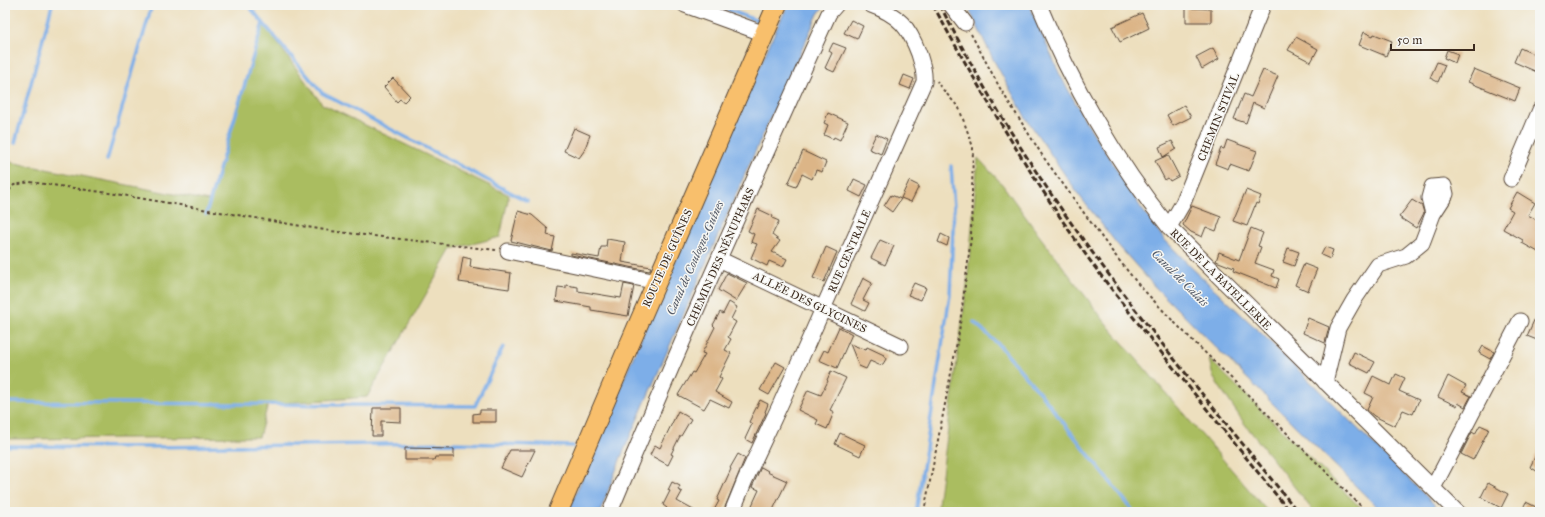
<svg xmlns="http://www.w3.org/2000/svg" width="1545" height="517" viewBox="0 0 1545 517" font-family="'IM FELL Great Primer',serif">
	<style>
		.green { fill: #aabd61; stroke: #727440 }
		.water { fill: #7daee8; stroke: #5c6c83 }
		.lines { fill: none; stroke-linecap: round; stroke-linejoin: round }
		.stream { stroke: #7daee8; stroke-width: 3.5 }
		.building { fill: #dcb587 }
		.minor-casing { stroke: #564536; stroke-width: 17 }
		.major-casing { stroke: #564536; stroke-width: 21 }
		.path { stroke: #564536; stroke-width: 2; stroke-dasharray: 3 3; stroke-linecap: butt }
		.minor { stroke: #fff; stroke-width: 15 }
		.major { stroke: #f8bf6c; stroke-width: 19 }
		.rail { stroke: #3b2a1e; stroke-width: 3; stroke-dasharray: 6 3; stroke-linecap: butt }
		.labels { text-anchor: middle; stroke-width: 3; stroke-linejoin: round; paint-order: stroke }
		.street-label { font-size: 11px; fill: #3b2a1e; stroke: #f6f6f2 }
		.water-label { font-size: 12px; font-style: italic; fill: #525865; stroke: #f6f6f2 }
	</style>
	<rect width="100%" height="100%" fill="#f6f6f2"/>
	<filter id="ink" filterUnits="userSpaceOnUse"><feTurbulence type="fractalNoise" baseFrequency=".025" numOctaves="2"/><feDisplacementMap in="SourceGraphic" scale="8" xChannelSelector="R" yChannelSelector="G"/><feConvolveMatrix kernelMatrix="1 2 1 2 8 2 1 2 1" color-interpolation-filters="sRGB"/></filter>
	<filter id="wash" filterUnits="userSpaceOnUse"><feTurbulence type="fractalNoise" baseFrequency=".012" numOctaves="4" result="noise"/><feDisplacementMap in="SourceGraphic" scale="16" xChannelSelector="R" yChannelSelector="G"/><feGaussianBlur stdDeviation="0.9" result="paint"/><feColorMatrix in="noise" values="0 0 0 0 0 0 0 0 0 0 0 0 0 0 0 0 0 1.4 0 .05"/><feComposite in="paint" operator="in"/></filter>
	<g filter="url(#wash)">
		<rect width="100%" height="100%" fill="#eddfbe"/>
		<path class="green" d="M263,23L322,104L509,195L500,237L452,249L367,397L268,404L259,437L5,439V161L209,201Z
			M978,158L1002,184L1041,238L1109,327L1268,512H937L967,285Z
			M1209,359L1365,512H1314L1244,423L1213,377Z"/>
		<path class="water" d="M788,5H825L818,14L744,176L621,457L600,512H568L637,348L774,34Z
			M967,5H1029L1060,75L1085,120L1141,208L1164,239L1192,268L1260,332L1442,512H1382L1156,288L1117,244L1078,194L1026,118L993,59Z"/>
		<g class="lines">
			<path class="stream" d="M248,5L322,93L527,201
				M715,5L758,21
				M15,143L52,5
				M107,160L152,5
				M206,214L263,23
				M974,322L998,344L1040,393L1134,512
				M5,402L475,406L503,347
				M5,446L151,447L454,443L573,446
				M916,512L950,295L954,208L951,166"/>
		</g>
		<g id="blocks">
			<path class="building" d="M1186,8L1211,9V22H1186Z
				M1142,13L1149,28L1120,42L1112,27Z
				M851,20L863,26L857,39L844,33Z
				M1364,32L1373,36L1374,34L1392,41L1386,56L1359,45Z
				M1296,37L1318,49L1311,62L1288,50Z
				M833,43L846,48L834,72L825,68L832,53L829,51Z
				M1213,48L1219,59L1202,69L1196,57Z
				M1520,48L1540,57V66L1537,72L1514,62Z
				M1447,50L1458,54L1455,63L1444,58Z
				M1437,62L1445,65L1438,82L1430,78Z
				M1474,69L1520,88L1515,101L1468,82Z
				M1263,70L1278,76L1264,108L1253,103L1246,123L1234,119L1244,94L1251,97Z
				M904,75L914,79L910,89L900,85Z
				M393,78L410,96L404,102L400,99L397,102L384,87Z
				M1184,105L1191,117L1173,126L1167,115Z
				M828,113L848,122L840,140L834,137L833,139L824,135L828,125L824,123Z
				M574,128L590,135L584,151L579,158L564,151Z
				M876,134L887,139L881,154L869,149Z
				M1227,140L1257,151L1249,171L1230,164L1228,169L1215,164L1221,148L1224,149Z
				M1172,141L1176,149L1163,157L1159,147Z
				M803,151L826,162L822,172L816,170L812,179L802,174L796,187L788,184Z
				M1168,155L1179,176L1170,181L1168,178L1165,180L1155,161Z
				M854,179L867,185L861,197L849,191Z
				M909,181L919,186L911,202L901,198Z
				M1246,190L1261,196L1258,204L1256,203L1247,226L1233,221Z
				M1517,192L1535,203L1528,215L1540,222V253L1522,243L1523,240L1503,229L1513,211L1508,208Z
				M891,195L901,199L892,212L884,206Z
				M1412,200L1422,206L1424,213L1416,228L1399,217Z
				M1192,206L1221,217L1216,231L1206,227L1202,237L1191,232L1183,225Z
				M758,209L773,216L772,218L779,221L772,235L780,241L772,252L787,259L783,267L769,261L767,266L751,258L757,244L751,242L754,234L748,231Z
				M518,211L532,215L548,229L547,235L555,237L552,251L511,241Z
				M1251,228L1263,233L1258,246L1261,247L1255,263L1274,270L1272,276L1279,279L1276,288L1233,271L1234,268L1216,261L1219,252L1239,260Z
				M941,234L949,238L947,246L938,242Z
				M607,239L625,242L622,262L651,267L649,271L571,255V253L599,258L601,247H606Z
				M880,240L894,246L885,265L871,258Z
				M826,247L837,252L824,282L813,278Z
				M1325,247L1333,250L1330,259L1321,255Z
				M1288,248L1299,252L1294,266L1283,262Z
				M463,257L471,259L470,267L511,273L509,289L459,282Z
				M1304,264L1317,269L1308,291L1295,285Z
				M727,273L747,283L736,301L718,290Z
				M863,278L872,283L863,300L869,303L865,311L851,304Z
				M914,283L926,288L921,300L908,295Z
				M624,284L634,286L628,316L591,310V307L556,301L558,287L566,288V285L578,287V291L621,298Z
				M729,302L737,307L731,319L736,322L728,337L731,339L725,350L731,353L719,377L722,379L715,392L732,402L729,408L710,399L704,409L678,395L692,372L694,373L705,354L702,353L715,327L713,325L720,312L723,314Z
				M1540,307V334L1537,340L1527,336Z
				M1308,318L1329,327L1325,343L1303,333Z
				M839,327L852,334L837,368L819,360L824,350L828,352Z
				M850,344L866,350L867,347L884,355L886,359L883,364L879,365L870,361L866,369L859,366Z
				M1483,346L1494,352L1490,359L1479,353Z
				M1354,352L1375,362L1369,373L1349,363Z
				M776,362L785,367L769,395L760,390Z
				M831,371L846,378L830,410L834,412L827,429L816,424L818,420L798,410L808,390L821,395L828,381L827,380Z
				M1396,374L1405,378L1399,391L1419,400L1413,414L1403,410L1395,426L1374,416L1367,410L1373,397L1365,393L1373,376L1391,385Z
				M1448,376L1466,386L1462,392L1471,396L1465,407L1458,403L1457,406L1438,397Z
				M760,400L768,404L765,412L766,413L752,443L745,439L752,424L749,422Z
				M373,408H401V422L381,421V436H372Z
				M480,410H496V422H473V414L480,413Z
				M678,411L691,419L681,436H680L671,454L673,455L668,465L650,455L655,445L660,448Z
				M1480,425L1489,429L1473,460L1461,454L1472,432L1475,434Z
				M840,433L865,445L860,456L835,444Z
				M1540,447V473L1530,467Z
				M405,448L454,449V457H435L434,460H405Z
				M510,450H535L522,477L501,468Z
				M738,454L745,458L723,512H713L719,501L717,500L731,469L730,468Z
				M761,467L768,471L767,472L787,481L772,512H749L759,490L752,487Z
				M672,482L680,486L678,490L682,492L677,501L697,512H665L667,508L663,505L670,491L668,490Z
				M1488,483L1508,494L1501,508L1481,497Z
				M1526,502L1540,509V512H1521Z"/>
		</g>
	</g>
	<g filter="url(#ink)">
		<use href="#blocks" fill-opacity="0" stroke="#564536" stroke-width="1"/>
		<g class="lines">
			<g class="minor-casing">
				<path id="minor" d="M685,5L765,34
					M951,5L965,23
					M1039,5C1071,83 1116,162 1169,227L1457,512
					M1511,179L1540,110
					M1169,227L1183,203L1263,5
					M508,251L657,282
					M719,259L901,346
					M1325,382L1338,328L1354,300L1378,265L1406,256L1422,243L1433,214L1429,198L1432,187L1444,186L1446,194L1433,214
					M1433,488L1520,321
					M610,512C678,348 751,186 824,24L829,13L836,5
					M732,512L745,480L781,403L924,82C925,72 922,64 919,54C909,27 899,15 871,5"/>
			</g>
			<g class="major-casing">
				<path id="major" d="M558,512L624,357L777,5"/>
			</g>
			<path class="path" d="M971,34L1001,90L1044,158L1111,250L1138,284L1173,321L1367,512
				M5,195L14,185L30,182L116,194L330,231L496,250
				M924,512L959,332L971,238L973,147L959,108L939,85L937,81"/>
			<use href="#minor" class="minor"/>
			<use href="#major" class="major"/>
			<path class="rail" d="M933,5C980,91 1030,175 1086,255C1115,295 1146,333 1176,371C1214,418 1252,465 1290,512
				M940,5C979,82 1024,157 1074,227C1144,325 1222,418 1298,512"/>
		</g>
	</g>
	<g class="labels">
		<g class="street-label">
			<text transform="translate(1218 117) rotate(-68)" y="4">CHEMIN STIVAL</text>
			<text transform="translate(849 251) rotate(-66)" y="4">RUE CENTRALE</text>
			<text transform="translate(720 257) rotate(-66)" y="4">CHEMIN DES NÉNUPHARS</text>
			<text transform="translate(667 258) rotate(-66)" y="4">ROUTE DE GUÎNES</text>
			<text transform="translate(1221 279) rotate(45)" y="4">RUE DE LA BATELLERIE</text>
			<text transform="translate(810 302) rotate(26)" y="4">ALLÉE DES GLYCINES</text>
		</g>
		<g class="water-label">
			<text transform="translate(695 258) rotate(-66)" y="4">Canal de Coulogne-Guînes</text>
			<text transform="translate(1180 278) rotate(45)" y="4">Canal de Calais</text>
		</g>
	</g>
	<rect width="1545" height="517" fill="none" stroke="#f6f6f2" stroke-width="20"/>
	<path d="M1391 44v6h83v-6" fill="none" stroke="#3b2a1e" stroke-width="2"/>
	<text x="1397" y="44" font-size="12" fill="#3b2a1e" stroke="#f6f6f2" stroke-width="3" paint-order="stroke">50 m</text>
</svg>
